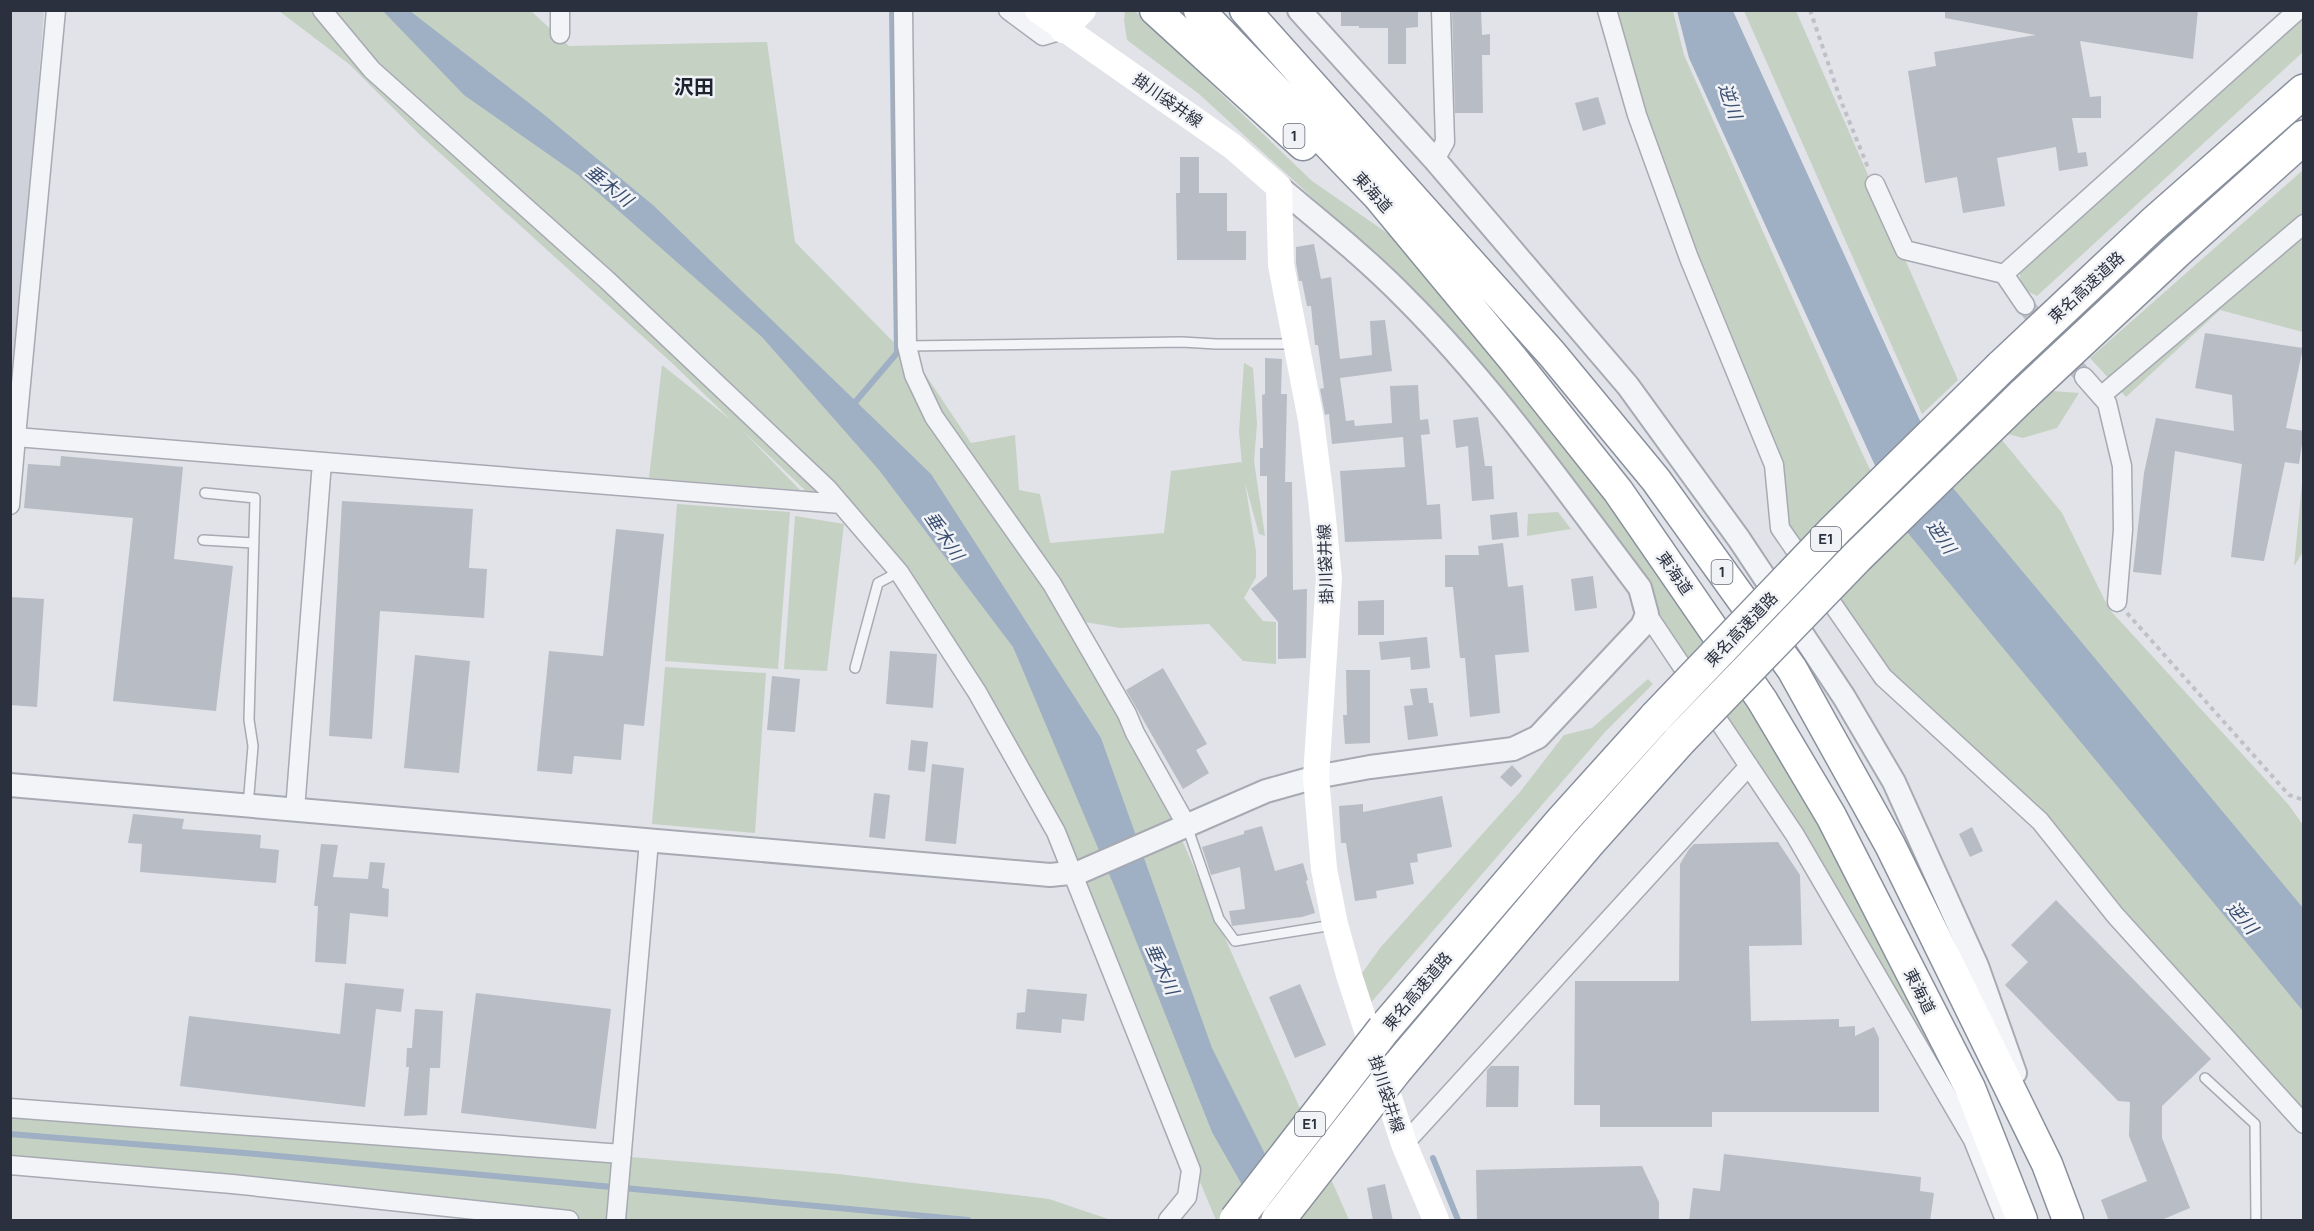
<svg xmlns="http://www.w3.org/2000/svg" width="2314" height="1231" viewBox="0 0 2314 1231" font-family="Manrope,'Noto Sans JP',sans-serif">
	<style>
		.built { fill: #cfd2da }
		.green { fill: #c5d1c3 }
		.water { fill: #9fafc4 }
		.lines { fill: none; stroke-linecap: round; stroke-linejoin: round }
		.stream { stroke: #9fafc4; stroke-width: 6 }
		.building { fill: #b8bcc4 }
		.minor-tunnel { stroke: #bdbfc6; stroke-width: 18; stroke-dasharray: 18 9; stroke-linecap: butt }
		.service-casing { stroke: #a7aab2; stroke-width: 12 }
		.minor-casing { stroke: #a7aab2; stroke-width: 21 }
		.tertiary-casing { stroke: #a7aab2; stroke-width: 26 }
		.trunk-casing { stroke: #89909d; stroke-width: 33 }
		.motorway-casing { stroke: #89909d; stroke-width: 36 }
		.path { stroke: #bfc1c7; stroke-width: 4; stroke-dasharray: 4.5 4.5; stroke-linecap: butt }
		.service { stroke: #f3f4f7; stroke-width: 9 }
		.minor { stroke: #f3f4f7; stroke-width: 18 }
		.tertiary { stroke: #f3f4f7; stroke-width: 22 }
		.secondary { stroke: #fff; stroke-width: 26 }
		.trunk { stroke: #fff; stroke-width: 30 }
		.motorway { stroke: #fff; stroke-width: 33 }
		.motorway-bridge-casing { stroke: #89909d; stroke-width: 36; stroke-linecap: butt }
		.motorway-bridge { stroke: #fff; stroke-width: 33 }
		.labels { text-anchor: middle; stroke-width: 5; stroke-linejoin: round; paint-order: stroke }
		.shield { fill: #f0f2f6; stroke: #666a75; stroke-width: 1.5 }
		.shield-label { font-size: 15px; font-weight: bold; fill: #2b303e }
		.street-label { font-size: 16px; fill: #2b303e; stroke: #f0f2f6 }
		.water-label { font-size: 18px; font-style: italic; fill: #394d6e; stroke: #f0f2f6 }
		.quarter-label { font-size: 20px; font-weight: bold; fill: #1d222f; stroke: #f0f2f6 }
	</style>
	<rect width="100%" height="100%" fill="#e1e3e8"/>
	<path class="built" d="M11,11H44L11,441Z"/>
	<path class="green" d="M279,11H531L569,46L767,42L795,242L925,374L971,443L1015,435L1019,490L1040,494L1050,543L1164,533L1171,471L1241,462L1242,464L1239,432L1244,363L1253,368L1257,424L1254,461L1265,536L1259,534L1245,483L1256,551V577L1244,598L1263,621L1276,622V664L1243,661L1209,624L1120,628L1073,620L1135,733L1349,1220H1216L1134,1026L1015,761L844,500L809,494L742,430L800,490L649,478L662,365L731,420L672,363L420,135L349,64Z
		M1125,11H1135L1312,181L1390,235L1506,365L1588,470L1789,766L1973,1125L1657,618L1360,241L1199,94L1127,40L1124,20Z
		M1610,11H1673L1684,55L1862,453L1903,537L2002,440L2062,513L2109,609L2288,804L2303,825V1112L2135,923L2045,813L1882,675L1887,666L1842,608L1787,523L1783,460L1690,233L1637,115Z
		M1744,11H1796L1958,380L1922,414Z
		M2303,18V52L2037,296L2022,288L2019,271Z
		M2303,170V332L2220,310L2126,397L2090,358Z
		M2052,391L2079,393L2057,428L2023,438L2008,434Z
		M2303,473V552L2294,566Z
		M677,504L790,512L778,669L665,661Z
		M1558,512L1571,529L1527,536L1528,514Z
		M795,516L844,524L827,671L784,669Z
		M665,667L766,673L755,833L652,824Z
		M1648,679L1653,684L1605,732L1368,1006L1360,976L1380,948L1520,792L1564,735L1592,728Z
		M10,1106L838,1174L1049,1199L1111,1220H546L11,1158Z"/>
	<path class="water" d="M383,11H410L542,113L654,206L931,474L1101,738L1212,1048L1298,1220H1262L1212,1132L1115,888L1013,647L879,470L762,337L578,175L464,95Z
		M1677,11H1733L1948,482L2303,908V1011L1903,527L1689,58Z"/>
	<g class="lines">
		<path class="stream" d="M851,407L897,353L892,10
			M10,1134L245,1153L968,1220
			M1433,1158L1458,1220"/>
	</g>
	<path class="building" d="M1341,10H1418V27L1406,28V64H1388V28H1359V26H1341Z
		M1452,10H1481L1482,35L1490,34V55H1482L1483,113H1455Z
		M1945,10H2198L2193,59L2080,41L2090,97L2101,96V118H2072L2078,153L2086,152L2088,166L2059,171L2056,147L1997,158L2005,206L1963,213L1957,177L1925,183L1908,71L1936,66L1934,52L2036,35L1945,18Z
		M1598,97L1606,124L1583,131L1575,103Z
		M1180,157H1199V193H1227V231H1246V260H1177L1176,193H1180Z
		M1314,244L1321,279L1331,277L1340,359L1372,355L1370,321L1385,320L1392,371L1340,378L1346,421L1354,420L1355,426L1392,423L1390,386L1418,385L1420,420L1428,419L1430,434L1421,435L1427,505L1440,504L1442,539L1345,542L1340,471L1405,467L1403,437L1332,444L1329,414L1325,415L1320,389L1324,388L1318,345H1315L1311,306H1307L1302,281H1299L1296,263V247Z
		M2205,333L2303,348L2286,428L2304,431L2299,464L2285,462L2264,561L2231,557L2242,464L2175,451L2161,575L2133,572L2144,473L2156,418L2234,431L2232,395L2195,388Z
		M1265,358L1282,359L1281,394H1287L1285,482H1292L1293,590L1307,589L1306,658L1278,659V622L1251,589L1267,576V476H1260V448H1263L1262,395L1265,394Z
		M1478,417L1485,466H1492L1494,499L1472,501L1468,446L1456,448L1453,420Z
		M61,456L183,467L174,559L233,566L216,711L113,701L133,518L24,508L28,464L60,466Z
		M342,501L473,509L469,568L487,569L484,618L380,611L372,739L329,736Z
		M1517,512L1519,537L1492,540L1490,515Z
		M616,529L664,534L644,726L624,724L621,760L574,756L572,774L537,771L549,651L603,656Z
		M1503,543L1508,587L1523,585L1529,652L1495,655L1500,713L1470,717L1465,658H1460L1453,587H1445V555H1479L1478,546Z
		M1593,576L1597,608L1575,611L1571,579Z
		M10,597L44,599L37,707L10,705Z
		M1384,600V635H1358V601Z
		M1427,637L1430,668L1411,670L1410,657L1381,660L1379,642Z
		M890,651L937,654L933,708L886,704Z
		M415,655L470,661L459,773L404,768Z
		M1163,668L1207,744L1196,750L1209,773L1183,789L1126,690Z
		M1346,670H1370V743L1345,744L1343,715H1347Z
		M772,676L800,679L795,732L767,730Z
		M1427,688L1429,703H1433L1438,736L1408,740L1404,706L1413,705L1410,689Z
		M911,740L928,742L925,772L908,770Z
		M932,764L964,768L956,844L925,841Z
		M1512,765L1522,776L1511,787L1500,777Z
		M874,793L890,795L885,839L869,837Z
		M1442,796L1452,847L1417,854L1418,862L1410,863L1414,884L1376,891L1377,898L1355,901L1346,843H1341L1339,806L1363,804V812Z
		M133,814L184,819L182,829L261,835L260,848L279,850L276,883L140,872L142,844L128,843Z
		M1262,826L1275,871L1303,863L1308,880L1306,881L1315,913L1302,917L1232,926L1229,911L1245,909L1240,867L1211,875L1202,847L1244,834V831Z
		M1972,827L1983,851L1970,857L1959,834Z
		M1778,842L1800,875L1802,945L1749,946L1751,1021L1839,1019V1027L1855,1026V1036L1874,1027L1879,1038V1112H1712V1127H1600V1105H1574L1575,981H1679L1680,864L1689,849L1694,844Z
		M321,844L338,845L333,877L368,879L370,862L385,863L382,888L389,889L388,917L350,913L346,964L315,962L318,906H314Z
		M2056,900L2211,1059L2162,1106V1138L2190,1208L2159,1221H2109L2101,1200L2147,1181L2129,1136L2130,1102L2118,1101L2005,985L2028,962L2011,945Z
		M345,983L404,989L401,1012L376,1009L365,1107L180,1086L189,1016L340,1034Z
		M1300,984L1326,1045L1295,1058L1269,997Z
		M1027,989L1087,994L1084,1021L1062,1019L1061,1033L1016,1029L1017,1013L1025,1012Z
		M476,993L611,1009L596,1129L461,1113Z
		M415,1009L443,1011L440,1068H430L427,1115L404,1116L409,1067H406L407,1048H412Z
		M1491,1066H1519L1518,1107H1486L1487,1070Z
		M1724,1154L1921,1177L1920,1191L1934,1193L1930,1221H1689L1693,1188L1720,1191Z
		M1642,1166L1659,1202V1221H1477L1476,1170Z
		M1385,1184L1393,1221H1373L1367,1188Z"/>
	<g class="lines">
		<path class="minor-tunnel" d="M2025,305L2084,377"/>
		<g class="service-casing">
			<path id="service" d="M907,346L1182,342L1216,344H1295
				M205,493L255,498L249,720L253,746L248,806
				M203,540L254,543
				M855,668L878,583L899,572
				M1187,826L1219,919L1235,941L1333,925
				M2205,1078L2255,1124L2256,1220"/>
		</g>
		<g class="minor-casing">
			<path id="minor" d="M56,10L16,437L841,504
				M322,10L372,70L607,280L828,489L899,572L977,692L1056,832L1191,1170L1187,1197L1168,1220
				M560,10V34
				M903,10L907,346L914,375L934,417L1052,584L1127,714L1135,733L1187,826
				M1008,10L1043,36L1063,30
				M1607,10L1637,115L1689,258L1774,465L1780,528L1883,677L2040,821L2115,915L2304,1124
				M1435,160L1445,142L1441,10
				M1875,184L1905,250L2004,274L2025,305
				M2004,274L2298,10
				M2084,377L2107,403L2122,466L2123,530L2117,602
				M2101,396L2304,224
				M10,505L16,437
				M1647,614L1795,835L1973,1140L2005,1220
				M295,810L322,462
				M10,1108L622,1154
				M1404,1144L1749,766
				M10,1165L232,1184L569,1220
				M616,1220L649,841"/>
		</g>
		<g class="tertiary-casing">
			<path id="tertiary" d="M1299,10L1435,160L1628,386L1739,539L1844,697L1894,782L1977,966L2015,1073
				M10,785L1050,875L1080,872L1266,791L1316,777L1370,767L1513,749L1538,737L1642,626L1647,614L1640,588C1565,489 1493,386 1405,298C1366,258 1322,223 1279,187"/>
		</g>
		<g class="trunk-casing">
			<path id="trunk" d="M1155,10L1303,145
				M1199,10L1377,195L1513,359L1618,491L1762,700L1831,816L1970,1088L2022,1220
				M1245,10L1552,354L1656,480L1792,669L1890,845L2047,1164L2068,1220"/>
		</g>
		<g class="motorway-casing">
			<path id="motorway" d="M2001,367L2153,224L2304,91
				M2022,396L2177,251L2304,137
				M1384,1029L1563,820L1656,717
				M1397,1068L1587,844L1680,740"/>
		</g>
		<path class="path" d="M1810,10L1841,101L1869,170
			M2127,613L2289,795L2304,800"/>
		<use href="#service" class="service"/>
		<use href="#minor" class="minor"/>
		<use href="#tertiary" class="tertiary"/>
		<path class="secondary" d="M1038,10L1232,146L1279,187L1281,265L1311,420L1321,499L1329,578L1316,777L1324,869L1335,924L1349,975L1404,1144L1436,1220
			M1063,30L1083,10"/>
		<use href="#trunk" class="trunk"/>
		<use href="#motorway" class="motorway"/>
		<g class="motorway-bridge-casing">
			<path id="motorway-bridge" d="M1656,717L1835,530L2001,367
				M1680,740L1857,557L2022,396
				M1236,1220L1384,1029
				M1278,1220L1397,1068"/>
		</g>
		<use href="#motorway-bridge" class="motorway-bridge"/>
	</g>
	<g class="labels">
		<g class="shield">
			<rect x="1283.5" y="124" width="21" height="24" rx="4.5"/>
			<rect x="1811" y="527" width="30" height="24" rx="4.5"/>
			<rect x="1711.5" y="560" width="21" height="24" rx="4.5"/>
			<rect x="1295" y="1112" width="30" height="24" rx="4.5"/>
		</g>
		<g class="shield-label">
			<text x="1294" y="141">1</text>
			<text x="1826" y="544">E1</text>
			<text x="1722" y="577">1</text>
			<text x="1310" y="1129">E1</text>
		</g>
		<g class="street-label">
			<text transform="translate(1168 100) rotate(35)" y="6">掛川袋井線</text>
			<text transform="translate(1373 192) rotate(48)" y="6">東海道</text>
			<text transform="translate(2086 287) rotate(-43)" y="6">東名高速道路</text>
			<text transform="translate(1325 564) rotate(-92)" y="6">掛川袋井線</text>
			<text transform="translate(1675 573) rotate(55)" y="6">東海道</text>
			<text transform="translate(1741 629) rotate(-46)" y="6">東名高速道路</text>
			<text transform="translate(1417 991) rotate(-50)" y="6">東名高速道路</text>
			<text transform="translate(1920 991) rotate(63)" y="6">東海道</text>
			<text transform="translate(1387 1094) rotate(72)" y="6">掛川袋井線</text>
		</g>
		<g class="water-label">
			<text transform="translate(1730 101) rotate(71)" y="6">逆川</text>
			<text transform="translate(609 186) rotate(39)" y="6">垂木川</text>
			<text transform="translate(944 536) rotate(56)" y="6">垂木川</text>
			<text transform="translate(1941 537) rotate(56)" y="6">逆川</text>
			<text transform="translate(2242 918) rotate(50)" y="6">逆川</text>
			<text transform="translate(1162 969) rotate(65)" y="6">垂木川</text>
		</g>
		<g class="quarter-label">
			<text x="694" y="94">沢田</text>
		</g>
	</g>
	<rect width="2314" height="1231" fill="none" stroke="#2b303e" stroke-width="24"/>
</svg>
